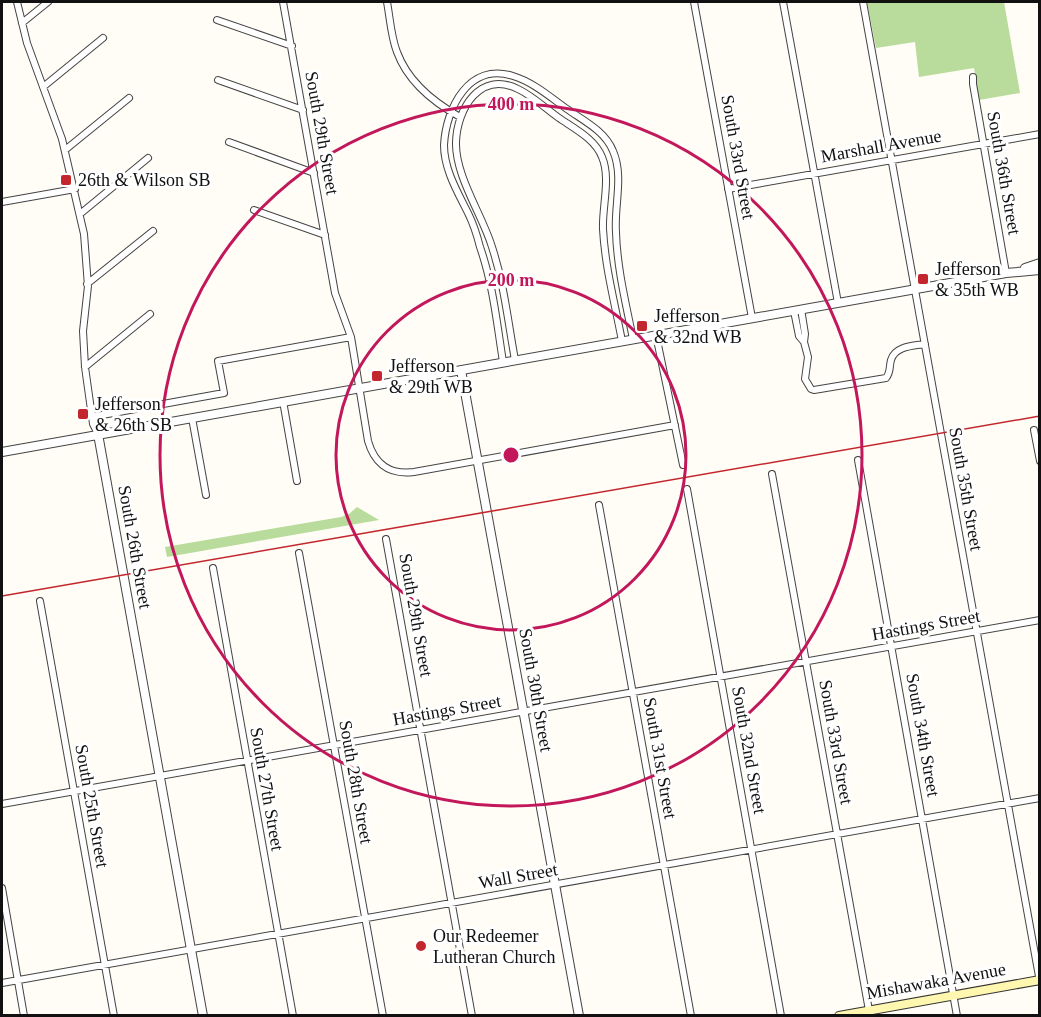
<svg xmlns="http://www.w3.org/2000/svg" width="1041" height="1017" viewBox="0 0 1041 1017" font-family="'Times New Roman',serif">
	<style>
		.forest { fill: #b9dc9c }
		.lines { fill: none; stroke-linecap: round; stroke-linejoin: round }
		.minor-casing { stroke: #444; stroke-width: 8 }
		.tertiary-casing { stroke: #444; stroke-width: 10 }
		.secondary-casing { stroke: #333; stroke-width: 10 }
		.minor { stroke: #fff; stroke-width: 6 }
		.tertiary { stroke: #fff; stroke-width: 8 }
		.secondary { stroke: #fff6b0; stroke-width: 8 }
		.rail { stroke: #c4262e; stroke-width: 1.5 }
		.ring { fill: none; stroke: #c2185b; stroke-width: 3 }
		.poi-dot { fill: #c4262e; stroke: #fff; stroke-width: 2 }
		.labels { text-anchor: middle; stroke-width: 6; stroke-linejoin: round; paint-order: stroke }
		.street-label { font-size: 18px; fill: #111; stroke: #fff }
		.poi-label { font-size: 18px; fill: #111; stroke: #fff; text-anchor: start }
		.centre { fill: #c2185b; stroke: #fff; stroke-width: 3 }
		.ring-label { font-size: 18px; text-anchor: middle; font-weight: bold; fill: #c2185b; stroke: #fff; stroke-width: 6; stroke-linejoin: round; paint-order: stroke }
	</style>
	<rect width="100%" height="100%" fill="#fffdf5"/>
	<path class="forest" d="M867,2H1004L1020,93L979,100L974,68L919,77L915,42L876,48Z
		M357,507L379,520L167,557L165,547L341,517L349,514Z"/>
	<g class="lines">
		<g class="minor-casing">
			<path id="minor" d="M17,2L27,43L62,139L84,234L88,286L83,331L85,367L93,424L98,434
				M283,2L335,293L351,337L368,441C375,465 390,475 414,472L675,425
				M387,2C390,18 391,37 397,52C408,82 433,102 460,117
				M694,2L752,318
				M783,2L838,303
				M863,2L1040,982
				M217,20L292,46
				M22,23L48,2
				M973,77V84L1006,273
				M218,80L303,110
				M43,87L103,38
				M229,142L314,173
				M65,150L129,98
				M728,189L1040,134
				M2,202L75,189
				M254,210L325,235
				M80,214L148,158
				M87,284L153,231
				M801,309L805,334L804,342L808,357L805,379L811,389L814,390L886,378C891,372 889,367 891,360C895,346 913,346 925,344
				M794,311L799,336L804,342
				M656,335L683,465
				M515,360C508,322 504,282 491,244C481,213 455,175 456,142C457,109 480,70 518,89C533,96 546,109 559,118C575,129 595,139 602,157C611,178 602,207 603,229C605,267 615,304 622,341
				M503,362C497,324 493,284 480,247C477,235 473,223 468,213C457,191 444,169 444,145C446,108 469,62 513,76C533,82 550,97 567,109C584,121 605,131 613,151C624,176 614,206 616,232C617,268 626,304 633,339
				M85,367L150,314
				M283,401L297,481
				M91,417L224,393L218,361L351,337
				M192,418L206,495
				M1034,430L1040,461
				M858,460L957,1016
				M772,474L870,1016
				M687,489L781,1016
				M599,505L691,1016
				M386,539L472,1016
				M299,553L383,1016
				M213,568L293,1016
				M40,601L114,1016
				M2,804L1040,620
				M2,888L24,1016
				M2,983L1040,798"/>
		</g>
		<g class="tertiary-casing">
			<path id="tertiary" d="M1025,268L1040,263
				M461,370L579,1016
				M98,434L203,1016
				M2,452L1006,273L1040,270"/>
		</g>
		<g class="secondary-casing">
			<path id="secondary" d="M839,1016L1040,980"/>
		</g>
		<use href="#minor" class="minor"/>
		<use href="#tertiary" class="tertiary"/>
		<use href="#secondary" class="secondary"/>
		<path class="rail" d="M2,596L1040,416"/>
	</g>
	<g class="ring">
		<circle cx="511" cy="455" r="175"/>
		<circle cx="511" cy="455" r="351"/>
	</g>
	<g class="poi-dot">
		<rect x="60" y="174" width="12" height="12" rx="3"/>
		<rect x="917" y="273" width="12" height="12" rx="3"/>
		<rect x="636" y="320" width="12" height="12" rx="3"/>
		<rect x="371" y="370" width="12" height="12" rx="3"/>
		<rect x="77" y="408" width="12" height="12" rx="3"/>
		<circle cx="421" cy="946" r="6"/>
	</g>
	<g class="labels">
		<g class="street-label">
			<text transform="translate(322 133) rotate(80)" y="6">South 29th Street</text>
			<text transform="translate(881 146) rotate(-10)" y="6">Marshall Avenue</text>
			<text transform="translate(738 157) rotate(80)" y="6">South 33rd Street</text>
			<text transform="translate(1004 173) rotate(80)" y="6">South 36th Street</text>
			<text transform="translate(966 489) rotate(80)" y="6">South 35th Street</text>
			<text transform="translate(135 547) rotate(80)" y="6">South 26th Street</text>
			<text transform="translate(416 615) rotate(80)" y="6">South 29th Street</text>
			<text transform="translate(926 625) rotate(-10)" y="6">Hastings Street</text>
			<text transform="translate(536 690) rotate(80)" y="6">South 30th Street</text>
			<text transform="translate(447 710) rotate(-10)" y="6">Hastings Street</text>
			<text transform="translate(923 735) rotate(80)" y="6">South 34th Street</text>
			<text transform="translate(836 742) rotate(80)" y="6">South 33rd Street</text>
			<text transform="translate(749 750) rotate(80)" y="6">South 32nd Street</text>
			<text transform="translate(660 758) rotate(80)" y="6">South 31st Street</text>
			<text transform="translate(356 782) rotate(80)" y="6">South 28th Street</text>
			<text transform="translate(267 789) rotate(80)" y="6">South 27th Street</text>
			<text transform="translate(92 806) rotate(80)" y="6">South 25th Street</text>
			<text transform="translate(518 876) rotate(-10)" y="6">Wall Street</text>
			<text transform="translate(936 981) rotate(-10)" y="6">Mishawaka Avenue</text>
		</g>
		<g class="poi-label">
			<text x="78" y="186">26th &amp; Wilson SB</text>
			<text x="935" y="275">Jefferson<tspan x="935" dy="21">&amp; 35th WB</tspan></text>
			<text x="654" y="322">Jefferson<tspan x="654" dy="21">&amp; 32nd WB</tspan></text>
			<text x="389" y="372">Jefferson<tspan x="389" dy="21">&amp; 29th WB</tspan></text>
			<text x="95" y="410">Jefferson<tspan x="95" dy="21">&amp; 26th SB</tspan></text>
			<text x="433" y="942">Our Redeemer<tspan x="433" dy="21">Lutheran Church</tspan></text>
		</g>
	</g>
	<circle cx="511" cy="455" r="9" class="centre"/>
	<g class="ring-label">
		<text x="511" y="110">400 m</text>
		<text x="511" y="286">200 m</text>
	</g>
	<rect width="1041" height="1017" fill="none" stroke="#111111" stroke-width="6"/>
</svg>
